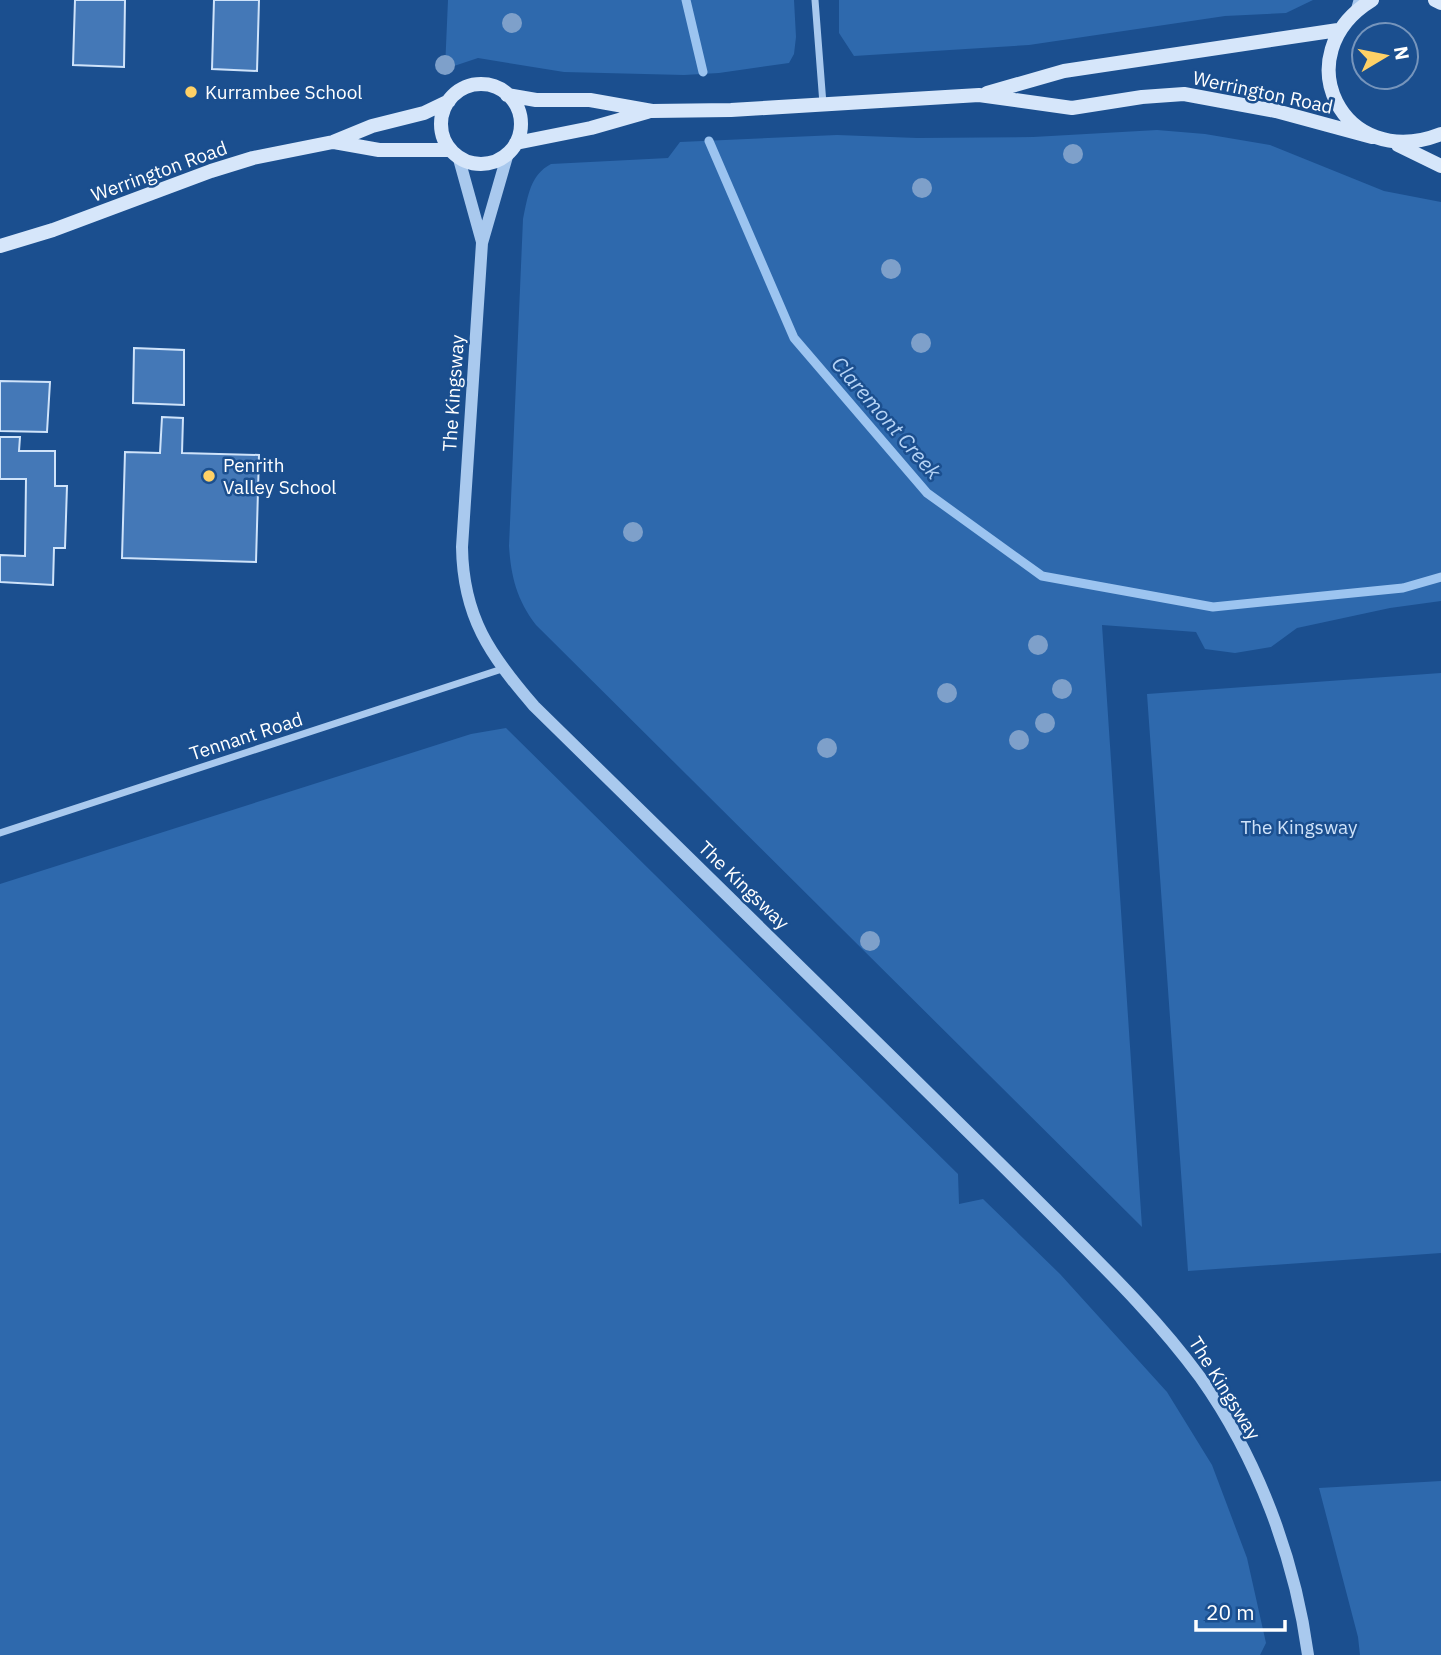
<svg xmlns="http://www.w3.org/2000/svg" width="1441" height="1655" viewBox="0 0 1441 1655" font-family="'IBM Plex Sans',sans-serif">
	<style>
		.green { fill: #2e69ad }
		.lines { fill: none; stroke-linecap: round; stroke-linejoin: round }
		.stream { stroke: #9cc4f0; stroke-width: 9 }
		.building { fill: #4478b7; stroke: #cfe3fa; stroke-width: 2 }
		.minor { stroke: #a9c9ee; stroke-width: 7 }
		.tertiary { stroke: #a9c9ee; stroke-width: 12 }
		.secondary { stroke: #d6e6fa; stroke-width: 14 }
		.tree { fill: #7ea0ca }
		.poi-dot { fill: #ffd166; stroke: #1b4f8f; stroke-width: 2.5 }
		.labels { text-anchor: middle; stroke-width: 5; stroke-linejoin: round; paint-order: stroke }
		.poi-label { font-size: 19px; fill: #fff; stroke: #1b4f8f; text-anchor: start }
		.street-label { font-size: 19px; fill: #fff; stroke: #1b4f8f }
		.park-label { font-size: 19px; fill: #cfe3fa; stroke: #1b4f8f }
		.water-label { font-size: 21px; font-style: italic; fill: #b5d3f5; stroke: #1b4f8f }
	</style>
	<rect width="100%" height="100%" fill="#1b4f8f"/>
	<path class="green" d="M448,0H794L796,37L794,54L789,63L719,73L684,75L564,72L478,58L445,69Z
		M839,0H1313L1286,13L1225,16L1029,45L854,56L839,33Z
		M1157,130L1205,134L1270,145L1384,191L1441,202V601L1390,608L1297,628L1271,647L1235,653L1205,649L1196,632L1102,625L1142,1227L536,625C517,600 511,577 509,546L523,219C528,196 530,175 551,164L668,158L680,142L837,135L917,138L1033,137Z
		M1441,673V1253L1188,1271L1147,694Z
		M506,728L958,1174L959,1204L983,1199L1060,1274L1167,1392L1212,1465L1247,1558L1266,1643L1260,1655H0V884L471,734Z
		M1441,1481V1655H1360L1358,1637L1319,1488Z"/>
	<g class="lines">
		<path class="stream" d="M686,0L703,72
			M709,141L794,338L927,493L1042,576L1213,607L1403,588L1441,577"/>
	</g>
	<path class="building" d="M75,0H125L124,67L73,65Z
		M214,0H259L257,71L212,69Z
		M134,348L184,350V405L133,403Z
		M0,381L50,382L47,432L0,431Z
		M162,417L183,418L182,453L259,455L256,562L122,558L125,452L160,453Z
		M0,437H20L19,451H55V486H67L65,548H54L53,585L0,582V555L25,556L26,479H0Z"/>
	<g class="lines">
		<path class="minor" d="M815,0L823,104
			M1354,11L1357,0
			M0,833L502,669"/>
		<path class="tertiary" d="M508,153L482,243L462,547C463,617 490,655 534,706C653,824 773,940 892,1057C949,1113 1005,1168 1061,1224C1110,1273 1159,1321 1200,1377C1257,1457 1295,1558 1308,1655
			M459,159L482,242"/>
		<path class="secondary" d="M1372,0C1284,54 1342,173 1441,134
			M1435,0L1441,3
			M441 124a40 40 0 1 1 80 0a40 40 0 1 1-80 0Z
			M987,93L1064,71L1338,30
			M507,95L536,100H590L652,111L731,110L979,95L1072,108L1142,97L1184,94L1276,111L1372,137
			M334,142L379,150H450
			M516,143L591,128L647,112
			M1398,145L1441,166
			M0,246L53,230L211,171L253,158L333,142L372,126L424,113L449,101"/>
	</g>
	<g class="tree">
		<circle cx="512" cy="23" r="10"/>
		<circle cx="445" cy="65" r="10"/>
		<circle cx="1073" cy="154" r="10"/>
		<circle cx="922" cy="188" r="10"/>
		<circle cx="891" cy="269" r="10"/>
		<circle cx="921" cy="343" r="10"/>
		<circle cx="633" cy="532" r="10"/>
		<circle cx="1038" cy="645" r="10"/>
		<circle cx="1062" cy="689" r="10"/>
		<circle cx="947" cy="693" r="10"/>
		<circle cx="1045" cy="723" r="10"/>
		<circle cx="1019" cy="740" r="10"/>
		<circle cx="827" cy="748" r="10"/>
		<circle cx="870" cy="941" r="10"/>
	</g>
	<g class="poi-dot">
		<circle cx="191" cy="92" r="7"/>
		<circle cx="209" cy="476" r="7"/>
	</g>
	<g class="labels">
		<g class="poi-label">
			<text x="205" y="99">Kurrambee School</text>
			<text x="223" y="472">Penrith<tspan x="223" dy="22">Valley School</tspan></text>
		</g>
		<g class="street-label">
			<text transform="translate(1263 92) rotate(12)" y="7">Werrington Road</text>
			<text transform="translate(159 171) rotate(-20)" y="7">Werrington Road</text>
			<text transform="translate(453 393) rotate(-86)" y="7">The Kingsway</text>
			<text transform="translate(246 736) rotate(-18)" y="7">Tennant Road</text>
			<text transform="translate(744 885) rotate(44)" y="7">The Kingsway</text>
			<text transform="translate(1225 1388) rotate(58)" y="7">The Kingsway</text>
		</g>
		<g class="park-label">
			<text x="1299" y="834">The Kingsway</text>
		</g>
		<g class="water-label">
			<text transform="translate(886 418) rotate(49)" y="7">Claremont Creek</text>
		</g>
	</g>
	<g transform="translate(1385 56) rotate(80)"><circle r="33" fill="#1b4f8f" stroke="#7695bc" stroke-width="2"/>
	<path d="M0-5L12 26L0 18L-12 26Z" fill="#ffd166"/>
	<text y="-10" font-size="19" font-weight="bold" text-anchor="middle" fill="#ffffff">N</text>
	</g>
	<path d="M1196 1620v10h89v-10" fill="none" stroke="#ffffff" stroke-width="3.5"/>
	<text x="1206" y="1620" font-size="21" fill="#ffffff" stroke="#1b4f8f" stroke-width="5" paint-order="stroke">20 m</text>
</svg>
